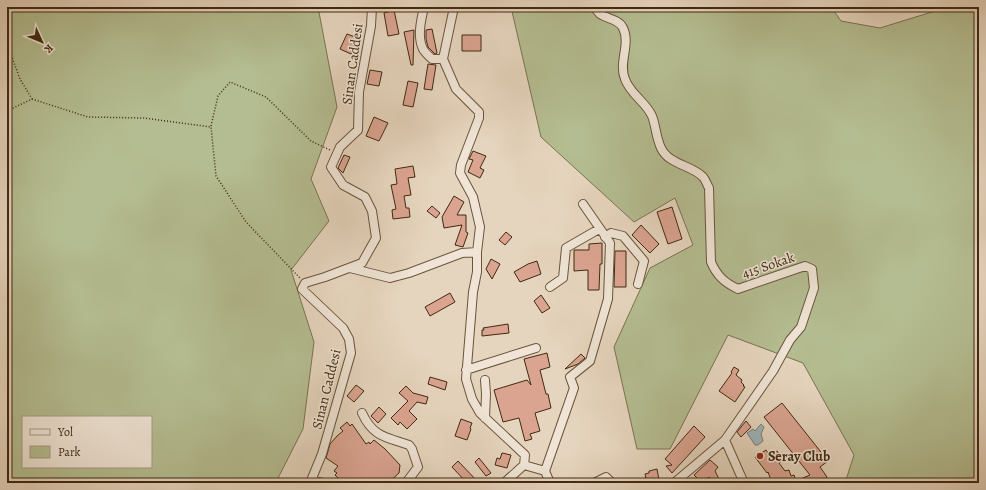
<svg xmlns="http://www.w3.org/2000/svg" width="986" height="490" viewBox="0 0 986 490" font-family="Alegreya,serif">
	<style>
		.green { fill: #b4bd91; stroke: #7a7351; fill-rule: evenodd }
		.water { fill: #9db5bd; stroke: #787d78 }
		.building { fill: #dba491; stroke: #402911 }
		.lines { fill: none; stroke-linecap: round; stroke-linejoin: round }
		.minor-casing { stroke: #6a543c; stroke-width: 10 }
		.path { stroke: #402911; stroke-width: 1.5; stroke-dasharray: 1 2; stroke-linecap: butt }
		.minor { stroke: #efe4d5; stroke-width: 8 }
		.poi-dot { fill: #8f2418; stroke: #efe4d5; stroke-width: 1.5 }
		.labels { text-anchor: middle; stroke-width: 3; stroke-linejoin: round; paint-order: stroke }
		.street-label { font-size: 14px; fill: #402911; stroke: #efe4d5 }
		.poi-label { font-size: 14px; font-weight: bold; fill: #402911; stroke: #efe4d5; text-anchor: start }
	</style>
	<rect width="100%" height="100%" fill="#e6d5be"/>
	<filter id="stains"><feTurbulence type="fractalNoise" baseFrequency=".005" numOctaves="4"/><feColorMatrix values="0 0 0 0 .2 0 0 0 0 .09 0 0 0 0 .02 0 0 0 .5 -.17"/></filter>
	<radialGradient id="worn" r=".72"><stop offset=".6" stop-color="#630" stop-opacity="0"/><stop offset="1" stop-color="#630" stop-opacity=".3"/></radialGradient>
	<path class="green" d="M7,7H318L337,107L311,179L329,221L291,270L314,342L303,429L277,480L274,483H7ZM23,417H151V467H23Z
		M511,7H831L841,21L880,28L948,7H979V483H845L854,455L803,363L728,335L670,449H637L614,347L650,268L693,245L675,198L634,222L541,137Z"/>
	<path class="water" d="M761,424L764,427L761,434L763,441L758,445H755L747,433L753,429L755,431Z"/>
	<path class="building" d="M394,10L399,34L388,36L384,13Z
		M432,29L437,53L435,54L428,47L426,39V30Z
		M414,30L413,65H411L404,32Z
		M347,34L358,38L351,54L340,49Z
		M462,35H481V51H462Z
		M428,64L436,65L432,90L424,89Z
		M370,70L382,72L379,86L367,84Z
		M408,81L418,83L413,107L403,105Z
		M374,117L388,123L379,141L366,136Z
		M473,151L486,156L480,168L484,170L480,178L468,172L473,160L469,159Z
		M344,155L350,157L343,173L338,168Z
		M413,166L415,177L408,178L411,195L404,196L406,208H409L410,217L393,219L392,210L396,209L391,185L397,184L395,169Z
		M454,196L464,202L457,215H466V232L468,233L463,247L455,245L462,225L444,228L442,217Z
		M432,206L440,213L436,218L427,211Z
		M672,207L682,239L668,244L657,212Z
		M641,225L659,244L650,253L632,235Z
		M506,232L512,237L505,245L499,240Z
		M602,243V264H600L599,290H588V270L574,271V250H589V244Z
		M615,251H626V287H614Z
		M491,259L500,264L492,279L486,269Z
		M537,261L541,274L520,282L514,272L528,264Z
		M450,293L455,302L430,316L425,307Z
		M541,295L550,308L542,313L534,301Z
		M508,324L509,333L482,336V330H484L483,328Z
		M547,353L550,367L540,370L546,394H548L551,408L535,413L540,431L530,434L532,439L525,441L519,418L503,422L494,390L527,380L531,385L524,359Z
		M581,354L585,358L578,364L565,369Z
		M734,367L739,370L736,375L742,380L741,382L744,385L743,386L745,387L735,402L719,391L732,373L731,372Z
		M430,377L447,382L445,390L428,384Z
		M356,385L364,391L354,402L347,396Z
		M406,386L413,393L428,397L426,404L417,402L409,411L417,419L407,429L400,422L398,425L391,418L408,401L399,393Z
		M782,403L828,461L820,467L827,477L819,483H784L783,480L772,483L768,472L767,473L755,457L766,450L770,456L777,451L783,460L779,463L785,471L789,470L791,476L794,475L796,481L810,475L764,417Z
		M379,407L386,414L378,423L371,416Z
		M461,419L472,423L470,428L471,429L467,440L455,436Z
		M746,421L751,427L741,437L737,432Z
		M347,422L350,426L352,424L366,444L369,442L370,444L374,440L385,449L400,465L399,473L388,483H343L335,475L337,473L334,471L338,466L326,458L330,444L337,436L343,431L340,428Z
		M694,426L705,437L672,473L666,466L672,465L665,459Z
		M502,453L511,455L507,468L495,465L497,458L500,459Z
		M479,458L491,473L486,476L475,462Z
		M710,460L718,467L715,471L721,483H712L709,477L702,483L694,475Z
		M458,461L479,483H467L452,467Z
		M657,469L659,480L653,481V483H647L645,474L649,473V471Z"/>
	<g class="lines">
		<g class="minor-casing">
			<path id="minor" d="M424,7C421,20 417,37 423,49C425,53 429,56 432,59H443
				M454,7L443,59L456,89L479,112V118L461,165L460,173L473,197L480,227L477,252V272L473,292L466,379L472,399L480,413L525,455L524,465
				M594,7C596,9 598,12 600,14C607,19 619,19 623,28C631,44 618,63 625,79C630,94 646,102 652,116C656,126 656,138 661,148C669,165 692,165 703,177C706,180 707,185 709,188L711,262C717,276 725,283 738,289L805,266L812,269L814,288L801,327L790,340L773,371L725,440L674,483
				M605,237L611,233L623,236L644,261L638,284
				M350,268L390,278L409,273L462,253L477,252
				M550,287L563,278L566,248L599,229
				M466,370L536,348
				M485,380L486,394L485,418
				M362,413C373,437 386,437 409,445L412,449L418,467L406,483
				M725,440L744,483
				M524,465L545,471L550,483
				M545,471L574,388L570,377L590,361L608,299L610,243L583,204
				M312,480L323,483
				M310,483L322,454L351,353L349,339L343,328L302,289L305,283L325,277L362,263L376,238L372,211L365,197L343,185L331,167L340,147L358,130L359,92L371,26L372,7
				M504,483L524,465
				M594,483L606,477L612,483"/>
		</g>
		<path class="path" d="M7,44L20,79L32,99L7,111
			M32,99L88,117L144,118L211,127L216,176L246,222L300,278
			M211,126L218,96L230,82L266,97L311,141L330,150"/>
		<use href="#minor" class="minor"/>
	</g>
	<circle class="poi-dot" cx="760" cy="456" r="4"/>
	<g class="labels">
		<g class="street-label">
			<text transform="translate(352 64) rotate(-82)" y="5">Sinan Caddesi</text>
			<text transform="translate(768 265) rotate(-19)" y="5">415 Sokak</text>
			<text transform="translate(326 389) rotate(-76)" y="5">Sinan Caddesi</text>
		</g>
		<g class="poi-label">
			<text x="768" y="461">Seray Club</text>
		</g>
	</g>
	<rect width="986" height="490" fill="none" stroke="#e6d5be" stroke-width="24"/>
	<rect x="8" y="8" width="970" height="474" fill="none" stroke="#402911" stroke-width="2"/>
	<rect x="12" y="12" width="962" height="466" fill="none" stroke="#402911"/>
	<rect x="22" y="416" width="130" height="52" fill="#efe4d5" stroke="#a99987"/>
	<rect x="30" y="429" width="20" height="6" fill="#efe4d5" stroke="#a99987"/>
	<text x="58" y="436" font-size="12" fill="#402911">Yol</text>
	<rect x="30" y="446" width="20" height="12" fill="#b4bd91" stroke="#a99987"/>
	<text x="58" y="456" font-size="12" fill="#402911">Park</text>
	<g transform="translate(42 42) rotate(134)" stroke="#efe4d5" stroke-width="3" paint-order="stroke">
	<path d="M0-3L7 15L0 10L-7 15Z" fill="#402911"/>
	<text y="-6" font-size="11" font-weight="bold" text-anchor="middle" fill="#402911">K</text>
	</g>
	<rect width="100%" height="100%" filter="url(#stains)"/>
	<rect width="100%" height="100%" fill="url(#worn)"/>
</svg>
